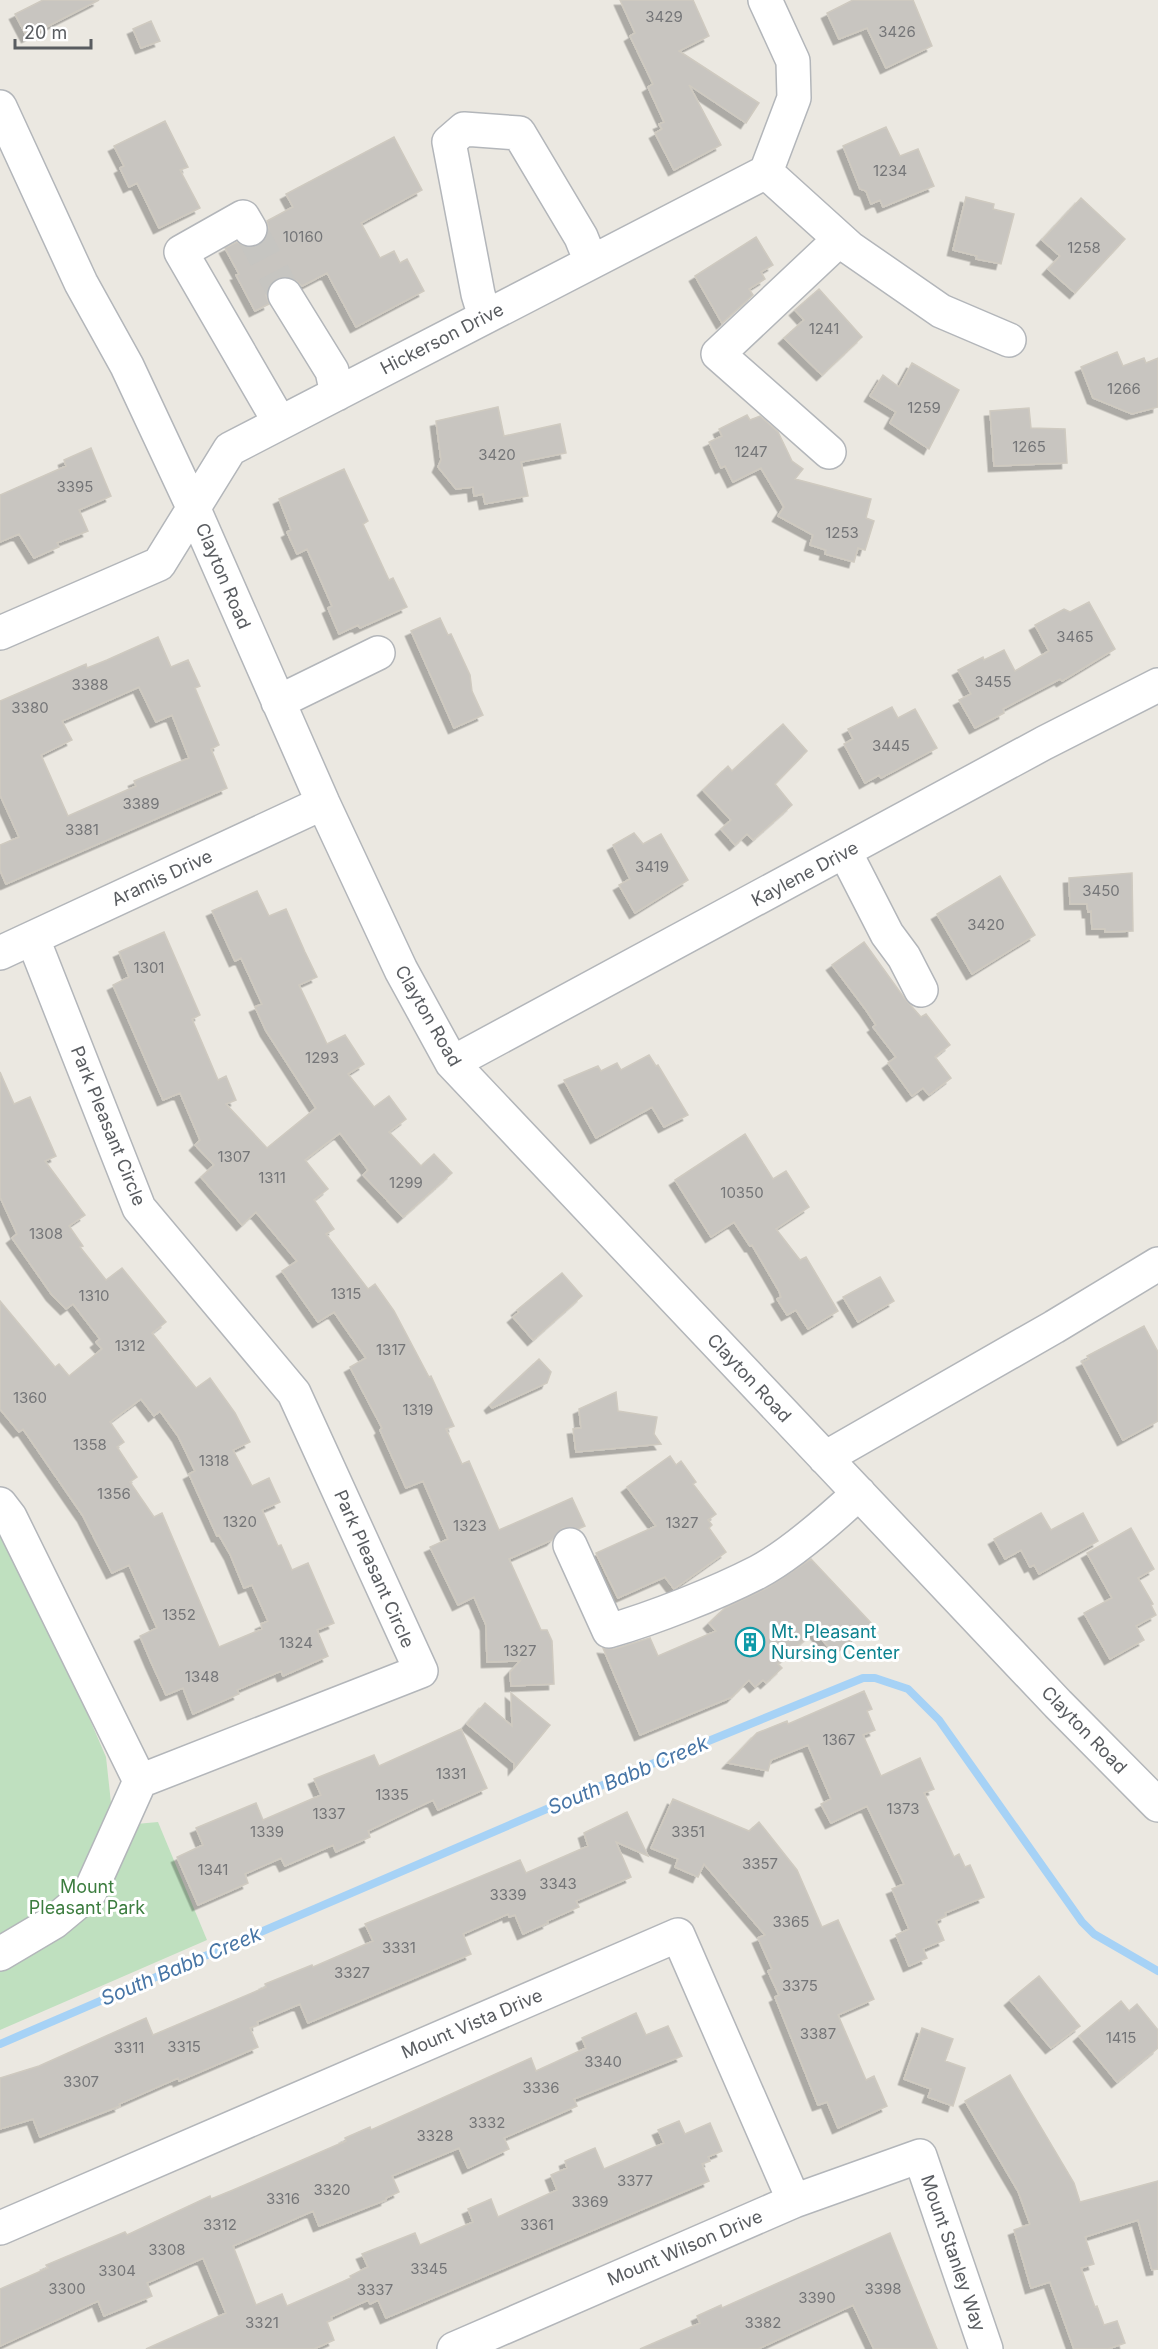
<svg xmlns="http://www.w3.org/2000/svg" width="1158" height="2349" viewBox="0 0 1158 2349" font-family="Inter,sans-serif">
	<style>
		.green { fill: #bfe0bf }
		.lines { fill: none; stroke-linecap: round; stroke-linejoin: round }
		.stream { stroke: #a6d2f6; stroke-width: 8 }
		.building { fill: #c8c5c0; stroke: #cfcac0; stroke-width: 1.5; fill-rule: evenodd; filter: url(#shadow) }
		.minor-tunnel { stroke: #c6c5c1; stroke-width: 33; stroke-dasharray: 33 16; stroke-linecap: butt }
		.minor-casing { stroke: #b3b6ba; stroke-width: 36 }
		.minor { stroke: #fff; stroke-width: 33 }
		.labels { text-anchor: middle; stroke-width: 6; stroke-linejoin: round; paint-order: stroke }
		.number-label { font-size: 15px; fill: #757678 }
		.street-label { font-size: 18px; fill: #595c60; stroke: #fff }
		.culture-label { font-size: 18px; fill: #0d838f; stroke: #fff; text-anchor: start }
		.park-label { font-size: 18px; fill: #3c7d3f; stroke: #fff }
		.water-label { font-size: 20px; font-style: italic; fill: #4674a5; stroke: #fff }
	</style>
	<defs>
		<filter id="shadow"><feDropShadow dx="-5.5" dy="5.5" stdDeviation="0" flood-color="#0004"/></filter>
	</defs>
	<rect width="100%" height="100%" fill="#ebe8e1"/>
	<path class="green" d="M0,1535L41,1606L106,1757L111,1803L136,1824L158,1822L207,1940L0,2030Z"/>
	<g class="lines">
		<path class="stream" d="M0,2044L647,1766L863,1678H875L908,1689L939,1720L1082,1922L1094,1934L1158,1971"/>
	</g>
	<path class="building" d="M43,0H99L27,37L15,14Z
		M620,0H693L709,36L679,51L759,103L746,123L689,85L721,145L674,170L655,133L662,129L659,124L664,122L648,87L653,84L630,36L635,33Z
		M853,0H913L932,46L886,68L867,28L839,39L827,13Z
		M151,21L160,41L141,48L133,29Z
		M165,121L188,167L180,170L200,208L159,228L137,183L129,187L120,168L124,166L114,146Z
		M886,127L900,156L918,149L934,186L883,207L880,200L871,204L866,191L860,189L843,146Z
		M394,137L422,190L361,223L380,258L394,251L400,263L407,259L424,291L356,327L327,273L302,286L294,279L284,276L276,279L269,286L266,295L269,304L255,311L236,275L239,274L225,248L237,242L249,248L260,245L267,238L269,230L267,221L293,207L286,194Z
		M966,197L994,204L993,209L1014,214L1001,264L976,259L977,256L953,250Z
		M1081,198L1125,239L1075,293L1048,269L1060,256L1042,240Z
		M756,237L773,265L761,272L765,279L749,289L753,295L722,323L695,276Z
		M819,289L862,337L822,375L784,338L804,320L795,310Z
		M1117,352L1123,366L1144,358L1146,363L1158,358V407L1132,414L1093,398L1081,367Z
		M912,363L959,390L929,449L890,423L896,412L870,396L883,375L899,387Z
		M498,407L504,436L560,424L566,453L521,462L528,496L485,504L483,494L474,496L473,487L456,489L438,467L441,460L436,421Z
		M1029,408L1031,428L1065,429L1067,463L994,466L990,411Z
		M747,415L750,420L760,416L778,432L792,461L803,469L795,479L871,499L866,518L874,521L865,550L858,548L854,562L825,554L826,550L810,545L813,535L778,516L784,507L761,468L733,482L725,466L721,468L709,442L722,436L719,429Z
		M91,448L111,496L79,510L88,531L57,543L59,547L34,558L19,534L0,542V495L66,466L64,460Z
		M344,469L368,521L363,524L389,580L393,578L407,607L360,628L358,625L339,634L328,608L332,606L307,549L297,554L287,532L291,530L279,499Z
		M1089,602L1115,649L1062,681L1060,679L1003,709L1004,713L975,728L959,700L971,694L958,670L983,657L984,660L1004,650L1015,671L1049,651L1035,625L1064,609L1070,612Z
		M440,618L448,635L451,634L470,675L472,691L483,715L454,728L411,631Z
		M158,637L171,667L188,660L200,686L195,688L219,745L211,749L227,788L6,884L0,870V845L19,837L0,795V701L86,664L87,668L107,660ZM139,687L156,722L172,715L189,758L134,781L136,786L68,816L41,755L72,740L62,721Z
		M892,707L898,718L915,709L937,748L881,778L879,775L865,783L844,744L853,739L848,729Z
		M783,724L807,751L775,784L792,805L753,840L747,834L735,845L721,829L731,820L703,790L728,766L732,771Z
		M634,833L643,844L661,834L688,880L635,913L619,885L630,879L613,845Z
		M1132,873L1133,931L1105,932V929H1092L1091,911L1088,912L1087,904H1070L1069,878Z
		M1000,876L1035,935L972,974L937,914Z
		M257,891L269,916L286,909L305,952L317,977L299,985L327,1044L345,1035L364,1064L348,1074L374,1107L389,1096L406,1119L389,1132L421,1166L434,1154L452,1173L403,1217L363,1175L368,1170L340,1133L305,1160L328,1189L314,1200L334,1229L326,1234L368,1289L375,1284L394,1311L429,1377L431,1376L454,1426L446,1429L462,1464L469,1461L499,1530L572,1498L585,1526L578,1529L563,1528L552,1540L509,1559L541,1630H547L552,1641L554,1684L511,1686L510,1672L520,1661L487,1662L486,1625L474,1597L458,1605L430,1547L448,1539L423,1481L406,1488L380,1430L382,1428L350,1367L366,1358L334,1312L318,1322L282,1271L297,1261L256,1212L242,1225L201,1177L214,1165L195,1145L200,1140L180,1093L163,1100L113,985L129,977L119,952L164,932L200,1015L192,1019L218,1080L226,1076L236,1100L226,1104L267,1148L316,1108L266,1031L255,1007L262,1004L241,958L235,961L212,911Z
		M864,942L905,999L921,1017L926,1014L950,1045L935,1057L951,1078L929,1095L923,1088L912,1096L888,1063L896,1057L873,1027L876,1025L866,1010L832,965Z
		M649,1055L656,1066L658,1065L688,1115L664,1127L652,1107L596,1138L564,1080L598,1066L601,1071L617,1063L621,1070Z
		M0,1072L14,1104L30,1097L56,1156L45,1161L85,1215L69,1226L83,1246L80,1247L106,1280L122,1268L166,1322L152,1333L196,1388L210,1378L235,1413L250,1442L233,1450L252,1486L269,1478L280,1502L262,1510L278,1546L281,1545L292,1570L308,1563L334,1623L317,1630L328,1656L283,1676L281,1671L237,1690L239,1694L193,1714L183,1688L166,1695L151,1662L140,1636L157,1628L129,1565L112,1573L83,1516L23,1429L19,1432L0,1409V1301L55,1367L59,1364L69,1376L102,1349L96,1342L100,1339L73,1304L66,1309L52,1295L12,1238L17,1234L0,1197ZM141,1399L154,1416L160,1411L178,1436L195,1471L189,1474L217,1536L219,1535L230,1554L244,1588L252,1585L268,1621L261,1624L262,1629L219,1647L162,1513L154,1517L130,1482L137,1477L117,1447L124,1442L110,1422Z
		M745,1134L773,1179L786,1171L809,1207L776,1229L800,1260L806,1257L838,1311L808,1329L796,1310L787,1315L777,1299L781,1297L779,1291L752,1245L750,1246L734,1222L711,1237L675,1180Z
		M562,1273L582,1296L533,1340L513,1317L519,1312L517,1310Z
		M880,1277L894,1301L858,1322L843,1297Z
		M1144,1326L1158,1352V1421L1123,1440L1082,1362L1089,1359L1087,1356Z
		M539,1359L551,1372L547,1383L492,1408L490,1405Z
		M616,1392L618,1411L657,1417L654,1434L661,1444L576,1452L573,1429L581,1428L579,1409Z
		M670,1456L676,1465L681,1461L696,1482L693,1484L716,1514L708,1520L712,1525L709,1528L726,1552L674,1589L665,1577L618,1598L596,1553L656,1526L627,1487Z
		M1041,1513L1051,1530L1083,1513L1098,1541L1039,1574L1034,1565L1030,1567L1021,1550L1005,1559L994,1539Z
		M1131,1528L1154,1569L1138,1578L1153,1604L1151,1605L1156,1615L1136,1626L1144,1640L1110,1659L1084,1613L1112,1598L1087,1553Z
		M811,1559L872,1624L834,1653L814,1631L778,1664L782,1668L766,1683L763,1680L755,1687L749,1680L732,1697L640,1735L603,1648L614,1649L650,1638L658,1656L716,1631L709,1623L725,1608L767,1588Z
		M864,1691L872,1709L867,1711L875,1730L863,1735L881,1776L920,1758L934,1789L924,1793L954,1857L959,1854L965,1867L970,1865L984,1897L945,1913L946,1916L936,1921L944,1940L923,1949L927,1958L909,1966L896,1935L909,1929L892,1889L904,1884L867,1806L831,1823L821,1804L831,1799L808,1745L771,1760L768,1771L728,1763L757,1733L787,1721L788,1724Z
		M511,1693L550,1725L514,1769V1763L467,1724L485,1703L512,1726Z
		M461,1729L487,1788L438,1810L433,1800L368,1831L370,1837L336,1852L333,1845L285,1866L281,1858L245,1874L248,1883L198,1905L177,1857L203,1845L196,1828L256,1803L263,1820L321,1795L314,1779L374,1755L379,1766Z
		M673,1799L749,1831L759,1822L797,1870L822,1927L838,1920L874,1999L838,2015L866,2080L874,2076L887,2106L838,2128L827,2102L818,2105L775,1997L779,1995L768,1971L772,1969L758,1938L765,1935L704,1864L698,1877L675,1867L678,1859L651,1848Z
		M627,1812L648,1856L616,1842L631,1877L576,1901L579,1907L547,1921L548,1923L523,1934L515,1915L509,1917L508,1914L463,1934L471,1954L308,2023L300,2004L257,2022L258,2025L250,2028L258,2047L179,2081L178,2078L119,2104L120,2106L40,2137L33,2119L0,2129V2078L39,2066L146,2018L153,2035L266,1987L265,1984L312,1965L313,1967L373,1941L365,1924L520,1860L526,1873L588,1846L584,1833Z
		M1039,1976L1080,2026L1051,2048L1010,2000Z
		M1121,2001L1129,2011L1137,2004L1158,2030V2048L1117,2082L1079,2036Z
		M636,2013L646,2035L668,2026L682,2056L574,2099L577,2106L504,2138L509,2149L468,2168L459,2148L392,2176L399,2192L386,2198V2200L319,2226L313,2211L233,2246L256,2305L282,2294L287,2306L351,2278L350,2276L368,2267L362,2254L415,2233L420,2245L473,2222L468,2209L491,2199L498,2217L557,2190L551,2175L567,2168L565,2161L595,2148L604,2169L664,2143L658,2130L679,2121L685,2134L710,2123L722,2151L708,2157L710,2161L702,2164L709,2181L386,2318L378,2300L370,2304L368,2300L331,2317L332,2320L327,2322L334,2340L314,2349H146L226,2313L203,2258L147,2283L152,2296L104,2316L98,2301L0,2346V2289L48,2268L46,2265L125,2232L127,2235L210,2196L211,2199L233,2190L346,2141L345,2138L370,2127L371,2130L531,2058L536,2071L586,2048L582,2038Z
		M922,2028L953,2039L945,2061L965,2068L953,2106L928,2097L931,2089L904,2079Z
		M1010,2075L1074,2183L1080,2202L1158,2181V2269L1152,2270L1138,2220L1085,2237L1094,2264L1081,2268L1095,2307L1097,2306L1104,2325L1117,2321L1125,2343L1108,2349H1074L1050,2282L1031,2288L1014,2230L1030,2224L1018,2191L965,2101Z
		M890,2233L937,2349H874L853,2305L758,2349H640L700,2323L697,2316L721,2305L722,2308Z"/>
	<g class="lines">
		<path class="minor-tunnel" d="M250,229L285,295"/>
		<g class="minor-casing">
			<path id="minor" d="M0,107L81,283L127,366L193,507L323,803L401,970L452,1063L1058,1704L1158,1805
				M766,172L850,248L941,311L1009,340
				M250,229L243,217L181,252L280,423
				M285,295L332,371L337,394
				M485,317L478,294L449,142L464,129L519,133L581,237L591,262
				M829,452L718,354L840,239
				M0,633L159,564L230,449L766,172L794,98L793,61L765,0
				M278,702L378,653
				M845,852L887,934L904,957L921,990
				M0,953L323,803
				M452,1063L1044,743L1158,685
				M825,1458L1054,1327L1158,1264
				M0,1504L10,1517L140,1781L421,1671L294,1393L139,1208L33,939
				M570,1545L609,1631C654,1618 715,1594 758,1572C790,1555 832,1518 859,1493
				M0,1954L54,1922L90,1892L140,1781
				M0,2228L678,1935L794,2201
				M454,2349L794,2201L920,2156L986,2349"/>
		</g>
		<use href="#minor" class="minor"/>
	</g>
	<defs>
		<g id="building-ring" transform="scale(1.5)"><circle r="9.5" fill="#fff" stroke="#0f9aa8" stroke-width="1.5"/><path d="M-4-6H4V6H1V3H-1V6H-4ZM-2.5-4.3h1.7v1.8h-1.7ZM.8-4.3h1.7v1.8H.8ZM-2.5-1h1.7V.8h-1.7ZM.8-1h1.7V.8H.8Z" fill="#0f9aa8"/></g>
	</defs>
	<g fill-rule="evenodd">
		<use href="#building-ring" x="750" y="1642"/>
	</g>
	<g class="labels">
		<g class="number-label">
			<text x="664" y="22">3429</text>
			<text x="897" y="37">3426</text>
			<text x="890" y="176">1234</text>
			<text x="303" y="242">10160</text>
			<text x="1084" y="253">1258</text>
			<text x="824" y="334">1241</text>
			<text x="1124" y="394">1266</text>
			<text x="924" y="413">1259</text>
			<text x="1029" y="452">1265</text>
			<text x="751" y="457">1247</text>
			<text x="497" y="460">3420</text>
			<text x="75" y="492">3395</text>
			<text x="842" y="538">1253</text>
			<text x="1075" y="642">3465</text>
			<text x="993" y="687">3455</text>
			<text x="90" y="690">3388</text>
			<text x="30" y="713">3380</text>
			<text x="891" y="751">3445</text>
			<text x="141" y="809">3389</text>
			<text x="82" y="835">3381</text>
			<text x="652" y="872">3419</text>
			<text x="1101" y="896">3450</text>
			<text x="986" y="930">3420</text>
			<text x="149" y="973">1301</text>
			<text x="322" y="1063">1293</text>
			<text x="234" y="1162">1307</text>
			<text x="272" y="1183">1311</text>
			<text x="406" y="1188">1299</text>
			<text x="742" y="1198">10350</text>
			<text x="46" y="1239">1308</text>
			<text x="346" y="1299">1315</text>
			<text x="94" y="1301">1310</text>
			<text x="130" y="1351">1312</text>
			<text x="391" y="1355">1317</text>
			<text x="30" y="1403">1360</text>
			<text x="418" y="1415">1319</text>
			<text x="90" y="1450">1358</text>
			<text x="214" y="1466">1318</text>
			<text x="114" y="1499">1356</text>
			<text x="240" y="1527">1320</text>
			<text x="682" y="1528">1327</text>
			<text x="470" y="1531">1323</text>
			<text x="179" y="1620">1352</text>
			<text x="296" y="1648">1324</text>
			<text x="520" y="1656">1327</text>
			<text x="202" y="1682">1348</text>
			<text x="839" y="1745">1367</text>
			<text x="451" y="1779">1331</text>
			<text x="392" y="1800">1335</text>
			<text x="903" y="1814">1373</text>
			<text x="329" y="1819">1337</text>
			<text x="267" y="1837">1339</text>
			<text x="688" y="1837">3351</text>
			<text x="760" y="1869">3357</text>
			<text x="213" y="1875">1341</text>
			<text x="558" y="1889">3343</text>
			<text x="508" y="1900">3339</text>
			<text x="791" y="1927">3365</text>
			<text x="399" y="1953">3331</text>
			<text x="352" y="1978">3327</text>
			<text x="800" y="1991">3375</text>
			<text x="818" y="2039">3387</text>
			<text x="1121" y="2043">1415</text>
			<text x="184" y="2052">3315</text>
			<text x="129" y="2053">3311</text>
			<text x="603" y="2067">3340</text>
			<text x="81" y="2087">3307</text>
			<text x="541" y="2093">3336</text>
			<text x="487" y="2128">3332</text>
			<text x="435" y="2141">3328</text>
			<text x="635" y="2186">3377</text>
			<text x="332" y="2195">3320</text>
			<text x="283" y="2204">3316</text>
			<text x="590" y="2207">3369</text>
			<text x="220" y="2230">3312</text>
			<text x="537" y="2230">3361</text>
			<text x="167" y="2255">3308</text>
			<text x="429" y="2274">3345</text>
			<text x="117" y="2276">3304</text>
			<text x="67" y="2294">3300</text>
			<text x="883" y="2294">3398</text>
			<text x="375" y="2295">3337</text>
			<text x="817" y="2303">3390</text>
			<text x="262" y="2328">3321</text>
			<text x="763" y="2328">3382</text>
		</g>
		<g class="street-label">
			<text transform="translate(442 339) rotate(-27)" y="6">Hickerson Drive</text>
			<text transform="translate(223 576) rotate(67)" y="6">Clayton Road</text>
			<text transform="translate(805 874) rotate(-28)" y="6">Kaylene Drive</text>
			<text transform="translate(162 878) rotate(-25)" y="6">Aramis Drive</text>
			<text transform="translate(428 1016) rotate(60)" y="6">Clayton Road</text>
			<text transform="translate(108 1126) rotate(68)" y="6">Park Pleasant Circle</text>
			<text transform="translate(749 1378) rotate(47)" y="6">Clayton Road</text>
			<text transform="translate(374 1569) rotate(66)" y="6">Park Pleasant Circle</text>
			<text transform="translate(1084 1730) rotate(46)" y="6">Clayton Road</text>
			<text transform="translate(472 2024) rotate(-23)" y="6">Mount Vista Drive</text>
			<text transform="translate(685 2248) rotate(-23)" y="6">Mount Wilson Drive</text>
			<text transform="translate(953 2253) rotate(71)" y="6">Mount Stanley Way</text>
		</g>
		<g class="culture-label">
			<text x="771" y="1638">Mt. Pleasant<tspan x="771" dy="21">Nursing Center</tspan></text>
		</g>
		<g class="park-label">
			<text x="87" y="1893">Mount<tspan x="87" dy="21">Pleasant Park</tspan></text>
		</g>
		<g class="water-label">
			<text transform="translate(628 1775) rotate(-23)" y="7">South Babb Creek</text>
			<text transform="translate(181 1966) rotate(-23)" y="7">South Babb Creek</text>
		</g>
	</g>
	<path d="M15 39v9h76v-9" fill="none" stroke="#595c60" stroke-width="3"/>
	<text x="24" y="39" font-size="18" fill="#595c60" stroke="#ffffff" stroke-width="4.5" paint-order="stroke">20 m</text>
</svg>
